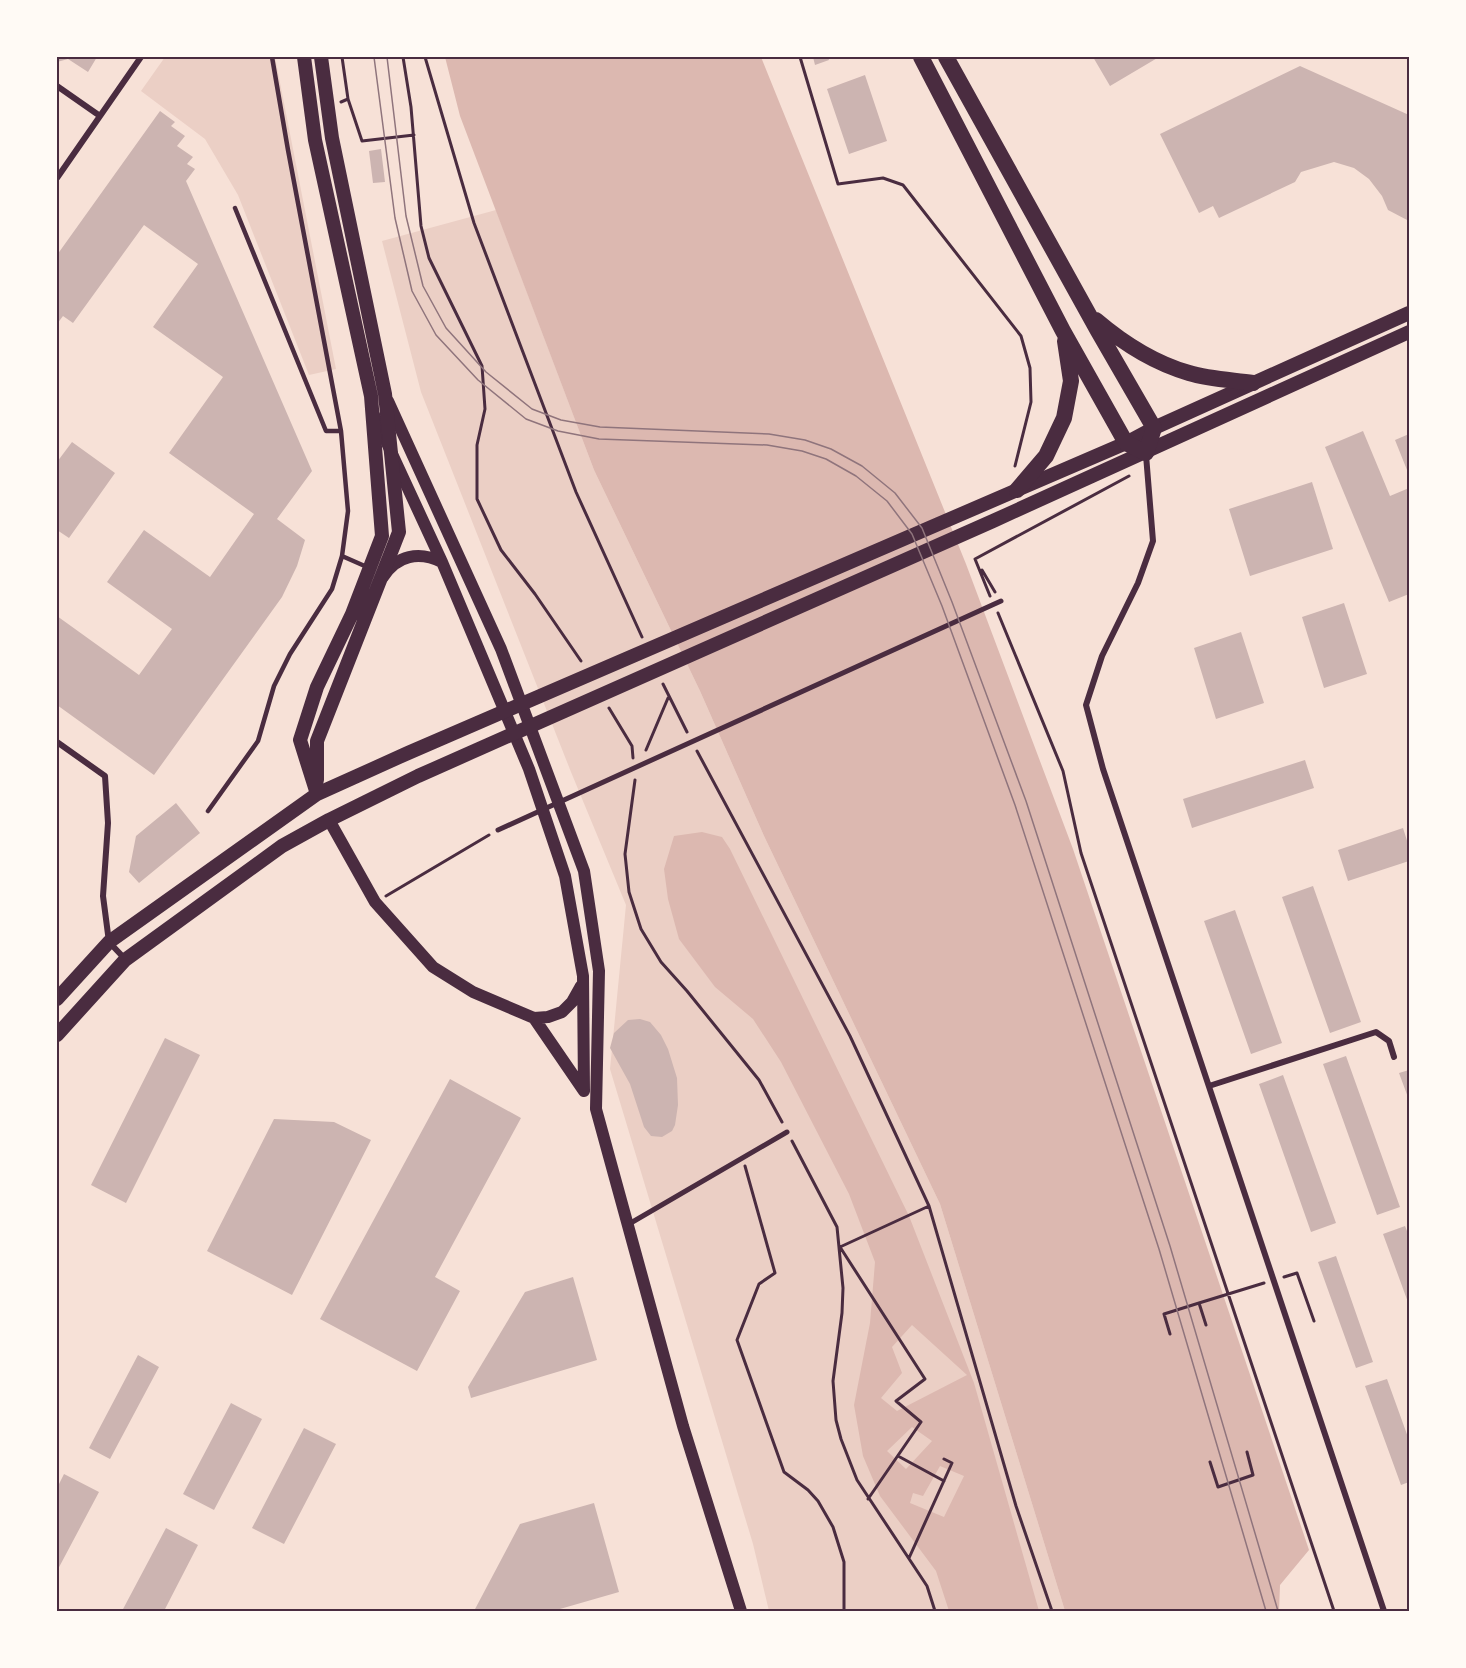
<svg xmlns="http://www.w3.org/2000/svg" width="1466" height="1668" viewBox="0 0 1466 1668" font-family="'Varela Round',sans-serif">
	<style>
		.green { fill: #ebcfc5 }
		.water { fill: #dcb8b0; fill-rule: evenodd }
		.building { fill: #ccb4b1 }
		.lines { fill: none; stroke-linecap: round; stroke-linejoin: round }
		.path { stroke: #4a2c40; stroke-width: 3 }
		.service { stroke: #4a2c40; stroke-width: 4.5 }
		.pedestrian { stroke: #4a2c40; stroke-width: 5 }
		.minor { stroke: #4a2c40; stroke-width: 6 }
		.secondary { stroke: #4a2c40; stroke-width: 12 }
		.primary { stroke: #4a2c40; stroke-width: 14 }
		.motorway { stroke: #4a2c40; stroke-width: 16 }
		.tram { stroke: #8f747c; stroke-width: 1.5 }
		.neatline { fill: none; stroke: #4a2c40; stroke-width: 2 }
	</style>
	<rect width="100%" height="100%" fill="#f7e1d7"/>
	<path class="green" d="M165,57H275L336,369L309,375L238,195L205,139L141,91Z
		M496,210L594,470L700,691L764,836L940,1204L1065,1611H769L753,1544L610,1069L626,905L571,772L421,392L382,241Z"/>
	<path class="water" d="M445,57H761L966,564L1073,849L1309,1550L1280,1585L1279,1611H1065L940,1204L764,836L700,691L594,470L460,116Z
		M702,832L722,837L730,849L909,1216L974,1383L1039,1611H949L936,1571L880,1496L863,1456L854,1405L870,1323L875,1262L849,1194L781,1062L753,1019L715,987L679,939L668,899L664,869L674,836ZM912,1325L967,1375L897,1411L881,1398L902,1373L892,1347ZM912,1427L932,1441L906,1469L887,1451ZM940,1466L964,1476L944,1517L910,1503L913,1493L923,1496Z"/>
	<path class="building" d="M57,57H97L88,72L68,59L57,62Z
		M813,57H828L829,60L815,65Z
		M1093,57H1159L1110,86Z
		M1300,66L1409,115V221L1388,210L1382,196L1369,179L1354,168L1334,162L1301,172L1295,182L1219,218L1213,206L1199,213L1160,134Z
		M865,75L887,141L849,154L827,89Z
		M160,111L175,122L171,126L185,136L177,146L193,157L187,164L195,169L186,181L312,471L277,519L305,540L297,566L282,597L154,775L57,705V616L139,675L172,629L107,582L144,530L210,577L254,514L169,453L223,377L153,327L198,264L144,225L73,323L63,316L57,324V255Z
		M381,149L385,182L373,183L369,151Z
		M1363,431L1390,496L1409,488V594L1389,602L1325,447Z
		M1409,434V475L1395,440Z
		M72,442L115,473L69,538L57,530V462Z
		M1312,482L1333,549L1250,576L1229,509Z
		M1344,603L1367,674L1324,688L1302,617Z
		M1241,632L1264,703L1216,719L1194,648Z
		M1305,760L1314,788L1192,828L1183,799Z
		M176,803L200,833L139,883L129,872L136,836Z
		M1403,828L1409,847V861L1348,881L1338,850Z
		M1313,886L1361,1022L1330,1033L1282,897Z
		M1235,910L1282,1043L1251,1054L1204,921Z
		M640,1019L650,1022L661,1035L668,1049L677,1078L678,1105L675,1125L672,1131L662,1137L651,1136L644,1127L630,1084L610,1048L614,1033L628,1020Z
		M165,1038L200,1055L126,1203L91,1185Z
		M1346,1056L1400,1207L1377,1215L1323,1064Z
		M1409,1070V1100L1399,1073Z
		M1283,1075L1336,1223L1311,1232L1259,1084Z
		M450,1079L521,1118L435,1277L460,1291L417,1371L320,1319Z
		M274,1119L334,1122L371,1140L292,1295L207,1251Z
		M1405,1226L1409,1236V1305L1383,1234Z
		M1336,1256L1373,1362L1356,1368L1318,1262Z
		M573,1277L597,1360L471,1398L468,1387L525,1292Z
		M138,1355L159,1367L110,1459L89,1448Z
		M1387,1379L1409,1440V1482L1401,1485L1365,1386Z
		M231,1403L262,1419L214,1510L183,1494Z
		M304,1428L336,1444L284,1544L252,1528Z
		M64,1474L99,1492L57,1571V1488Z
		M594,1503L619,1592L553,1611H474L520,1524Z
		M166,1528L198,1545L164,1611H122Z"/>
	<g class="lines">
		<path class="path" d="M403,57L411,107L421,226L429,258L482,366L485,409L477,445V499L501,550L535,594L581,661
			M425,57L474,223L576,492L642,637
			M800,57L838,184L883,178L903,185L1021,336L1030,368L1031,402L1015,466
			M348,99L362,141L414,135
			M341,102L348,99L342,57
			M982,570L995,592
			M990,596L975,559L1129,476
			M998,613L1063,771L1081,853L1334,1611
			M663,684L687,732
			M609,708L632,746L633,758
			M646,750L668,698
			M697,751L850,1036L929,1206L1016,1506L1052,1611
			M635,780L625,854L629,892L641,929L661,962L687,991L759,1080L782,1122
			M386,896L489,835
			M792,1141L837,1227L843,1288L842,1313L833,1381L836,1420L841,1439L857,1480L927,1586L935,1611
			M745,1166L775,1273L759,1284L737,1340L784,1472L808,1490L818,1501L833,1527L844,1562V1611
			M1284,1277L1297,1273L1314,1321
			M1199,1303L1264,1283
			M1170,1334L1164,1314L1199,1303L1206,1325
			M898,1456L944,1481
			M1210,1462L1218,1487L1253,1475L1247,1452
			M868,1499L921,1422L896,1401L925,1379L840,1247L929,1206
			M909,1558L952,1463L944,1459"/>
		<path class="service" d="M235,208L326,431H341
			M342,556L367,567
			M208,811L258,741L274,686L290,654L332,589L342,556L348,511L341,431L288,150L272,57"/>
		<path class="pedestrian" d="M498,830L1001,601
			M629,1224L787,1132"/>
		<path class="minor" d="M57,86L100,116
			M57,178L141,57
			M1146,455L1153,541L1138,583L1102,656L1086,705L1103,769L1384,1611
			M57,742L105,776L108,823L103,896L109,942L125,959
			M1209,1086L1376,1032L1389,1041L1394,1057"/>
		<path class="secondary" d="M388,401L501,649L584,871L599,971L596,1109L683,1426L741,1611
			M374,415L442,562L529,769L565,876L583,976L584,1091
			M383,577C397,555 419,551 442,562
			M329,820L375,902L433,967L473,992L534,1018L548,1017L562,1012L572,1002L581,986
			M534,1018L584,1091"/>
		<path class="primary" d="M304,57L315,140L371,396L382,536L352,614L317,687L300,740L317,794
			M317,780V741L399,532L385,394L332,138L321,57
			M57,999L109,942L317,794L408,753L1126,443L1154,428L1409,313
			M57,1035L125,960L282,846L329,820L418,776L993,521L1409,332"/>
		<path class="motorway" d="M921,57L1063,331L1126,443L1146,453L1154,428L1098,331L946,57
			M1096,320C1123,343 1154,363 1189,373C1209,379 1232,380 1253,383
			M1017,490L1046,456L1064,418L1071,381L1065,341"/>
		<path class="tram" d="M374,57L395,218L412,291L436,335L478,380L526,419L558,431L599,439L767,445L802,451L826,459L856,476L887,501L912,534L942,606L1015,805L1159,1249L1266,1611
			M387,57L406,216L423,286L446,328L486,372L532,409L561,420L600,427L769,434L805,440L831,449L862,466L895,493L922,528L952,602L1026,801L1170,1246L1278,1611"/>
	</g>
	<rect width="1466" height="1668" fill="none" stroke="#fffaf5" stroke-width="117"/>
	<rect x="58" y="58" width="1350" height="1552" class="neatline"/>
</svg>
